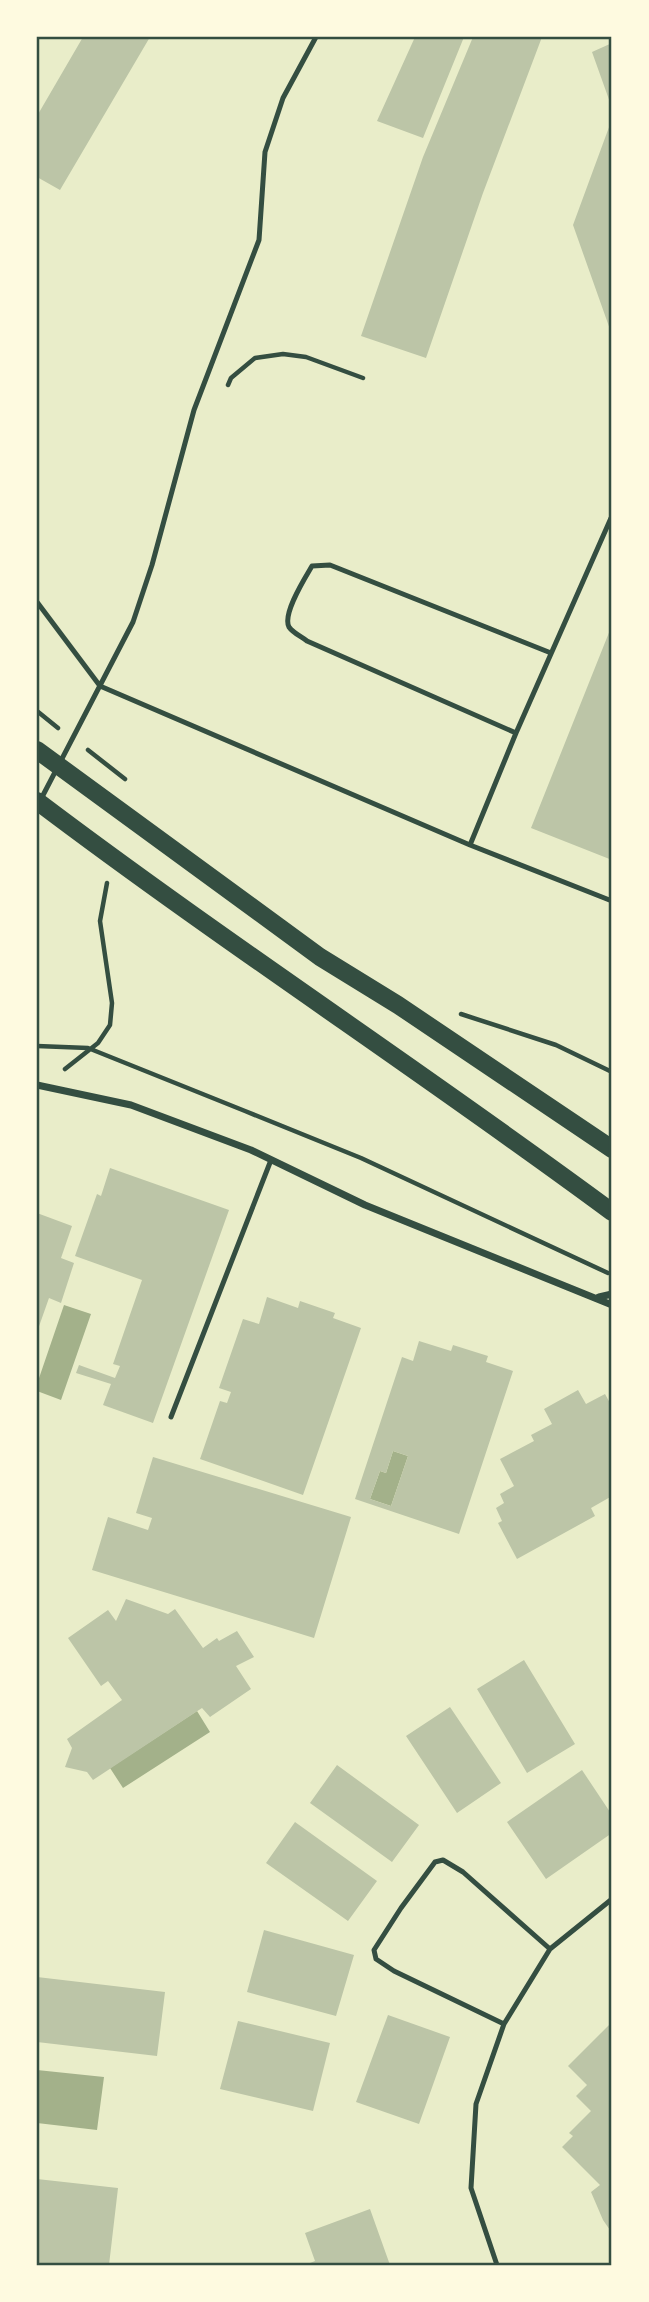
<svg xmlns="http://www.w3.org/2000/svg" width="649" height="2302" viewBox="0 0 649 2302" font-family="Overpass,sans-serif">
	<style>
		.water { fill: #a3b18a }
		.building { fill: #bcc5a7; fill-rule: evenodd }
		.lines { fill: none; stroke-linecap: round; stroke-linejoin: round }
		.path { stroke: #344e41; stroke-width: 4.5 }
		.service { stroke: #344e41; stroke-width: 5 }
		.minor { stroke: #344e41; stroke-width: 7 }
		.primary { stroke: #344e41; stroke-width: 18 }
		.neatline { fill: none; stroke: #344e41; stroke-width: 2.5 }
	</style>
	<rect width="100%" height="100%" fill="#e9edc9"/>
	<path class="water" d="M64,1305L91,1314L61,1400L37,1391V1384Z
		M393,1451L408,1456L391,1506L370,1499L380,1471L386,1473Z
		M197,1711L210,1732L123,1788L110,1768Z
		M37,2070L104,2077L97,2130L37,2123Z"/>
	<path class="building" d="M83,37H150L60,190L37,177V116Z
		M415,37H464L423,138L377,121Z
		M473,37H542L483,193L426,358L361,336L423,157Z
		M612,43V108L592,52Z
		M612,119V335L573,225Z
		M612,625V860L531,828Z
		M110,1168L229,1210L153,1423L103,1405L111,1384L76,1373L79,1365L115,1378L120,1366L113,1364L142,1280L75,1256L97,1194L101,1196Z
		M37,1213L72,1226L61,1258L74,1263L61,1303L49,1298L37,1332Z
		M267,1297L298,1308L300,1301L335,1313L333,1318L361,1328L303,1495L200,1459L220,1401L227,1403L231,1392L219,1388L243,1319L259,1324Z
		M419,1341L451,1351L453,1345L488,1356L486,1362L513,1371L459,1534L355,1499L402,1357L413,1361ZM393,1451L408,1456L391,1506L370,1499L380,1471L386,1473Z
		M578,1390L586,1404L605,1394L610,1403L612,1401V1496L591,1508L595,1516L517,1559L498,1523L502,1521L496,1508L504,1503L500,1494L514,1486L500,1459L534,1441L531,1435L552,1424L544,1409Z
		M153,1457L351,1517L314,1638L92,1570L108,1517L148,1530L152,1518L136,1513Z
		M126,1599L168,1614L175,1609L203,1648L217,1638L219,1641L237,1631L254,1657L236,1666L251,1689L210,1717L202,1708L93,1780L87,1772L65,1767L72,1748L67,1739L122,1700L108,1681L101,1686L68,1638L108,1610L116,1621Z
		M524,1660L575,1744L527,1773L477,1689Z
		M450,1707L501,1783L457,1813L406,1736Z
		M337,1765L419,1825L392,1862L310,1803Z
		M582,1770L612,1815V1833L546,1879L507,1822Z
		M295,1822L377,1881L348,1921L266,1863Z
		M264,1930L354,1955L336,2016L247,1992Z
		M37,1977L165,1992L157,2056L37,2042Z
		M388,2015L450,2037L419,2124L356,2102Z
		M238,2021L330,2043L313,2111L220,2089Z
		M612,2022V2233L603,2220L591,2192L600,2185L562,2147L573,2136L569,2133L591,2111L576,2096L587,2085L568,2066Z
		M37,2179L118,2188L109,2265H37Z
		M370,2209L390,2265H305L315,2261L305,2233Z"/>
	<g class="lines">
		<path class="path" d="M228,385L231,378L255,358L283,354L306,357L363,378
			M37,711L58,728
			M88,750L125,779
			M461,1014L556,1045L612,1072
			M37,1046L88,1048L245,1111L361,1158L608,1273
			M65,1069L98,1043L110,1025L112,1003L100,921L107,883"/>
		<path class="service" d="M37,602L100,686L470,845L612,901
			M516,733L307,641C302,637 293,633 289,627C282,614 305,578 312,566L330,565L551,653
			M40,801L133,622L152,565L194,410L259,240L265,152L283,98L316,37
			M470,845L516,733L611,518
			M171,1417L271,1160
			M504,2024L394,1971L376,1959L374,1950L401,1908L435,1862L443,1860L463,1872L550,1949
			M497,2265L471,2188L476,2104L504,2024L550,1949L612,1899"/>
		<path class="minor" d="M37,1085L131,1105L251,1150L365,1205L612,1305
			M599,1297L612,1294"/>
		<path class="primary" d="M37,750L320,957L398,1005L612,1149
			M37,801C225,943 423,1072 612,1212"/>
	</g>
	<rect width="649" height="2302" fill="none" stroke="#fefae0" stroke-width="77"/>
	<rect x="38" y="38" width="572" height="2226" class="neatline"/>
</svg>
